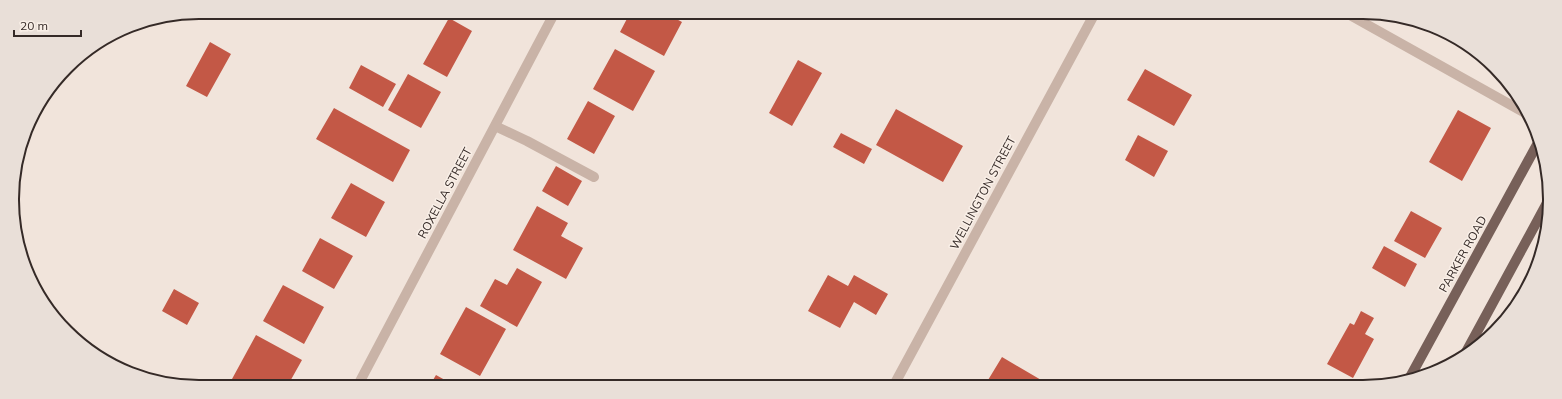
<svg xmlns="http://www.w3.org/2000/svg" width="1562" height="399" viewBox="0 0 1562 399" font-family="Mulish,sans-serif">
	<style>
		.building { fill: #c35846 }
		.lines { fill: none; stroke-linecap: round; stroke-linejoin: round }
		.minor { stroke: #c9b3a7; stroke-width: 10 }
		.major { stroke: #776059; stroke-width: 10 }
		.labels { text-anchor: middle; stroke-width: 3; stroke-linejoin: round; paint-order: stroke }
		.street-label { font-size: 12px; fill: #352a27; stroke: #f9efe7 }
		.rim { fill: none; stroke: #352a27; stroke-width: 2 }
	</style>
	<rect width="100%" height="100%" fill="#f1e4db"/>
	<path class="building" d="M466,12H485L480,20Z
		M630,13H665L682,22L664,56L620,32Z
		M449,18L472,31L447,77L423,64Z
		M210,42L231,54L207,97L186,86Z
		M615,49L655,71L633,111L593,89Z
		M798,60L822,73L792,126L769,113Z
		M361,65L396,84L383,107L349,88Z
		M1145,69L1192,95L1174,126L1127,100Z
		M408,74L441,92L421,128L388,110Z
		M588,101L615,116L594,154L567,139Z
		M334,108L410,150L393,182L316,139Z
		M896,109L963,146L943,182L876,145Z
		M1458,110L1491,128L1462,181L1429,162Z
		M841,133L872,149L864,164L833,147Z
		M1138,135L1168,151L1154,177L1125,160Z
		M556,166L582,181L568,206L542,191Z
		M351,183L385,202L366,237L331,218Z
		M537,206L568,223L561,236L583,248L566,279L513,250Z
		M1411,211L1442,228L1425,258L1394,241Z
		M320,238L353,256L334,289L302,271Z
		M1384,246L1417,264L1405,287L1372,268Z
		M517,268L542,282L517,327L480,306L495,279L507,285Z
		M828,275L848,286L854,275L888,294L876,315L854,302L840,328L808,311Z
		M283,285L324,307L304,344L263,321Z
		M174,289L199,303L187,325L162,311Z
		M466,307L506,329L480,376L440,354Z
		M1361,311L1374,318L1365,334L1374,339L1353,378L1327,364L1350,323L1354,325Z
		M256,335L302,360L288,385H244L232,379Z
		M1002,357L1048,384L1047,385H985Z
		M436,375L454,385H430Z"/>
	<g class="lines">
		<path class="minor" d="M1348,14L1525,113
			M495,126L527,141L594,177
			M358,385L555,12
			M894,385L1095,13"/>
		<path class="major" d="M1465,354L1547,203
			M1409,379L1539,141"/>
	</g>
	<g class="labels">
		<g class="street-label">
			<text transform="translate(445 193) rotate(-62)" y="4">ROXELLA STREET</text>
			<text transform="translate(983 193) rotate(-62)" y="4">WELLINGTON STREET</text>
			<text transform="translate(1463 254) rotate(-61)" y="4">PARKER ROAD</text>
		</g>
	</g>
	<path d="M0 0H1562V399H0ZM199 19H1363A180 180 0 0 1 1543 199V200A180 180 0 0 1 1363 380H199A180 180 0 0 1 19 200V199A180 180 0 0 1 199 19Z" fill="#e9dfd8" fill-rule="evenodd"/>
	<path class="rim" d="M199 19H1363A180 180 0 0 1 1543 199V200A180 180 0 0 1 1363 380H199A180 180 0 0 1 19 200V199A180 180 0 0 1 199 19Z"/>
	<path d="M14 30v6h67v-6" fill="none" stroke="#352a27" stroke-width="2"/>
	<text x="20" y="30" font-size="12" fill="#352a27" stroke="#f9efe7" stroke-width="3" paint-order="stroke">20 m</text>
</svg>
